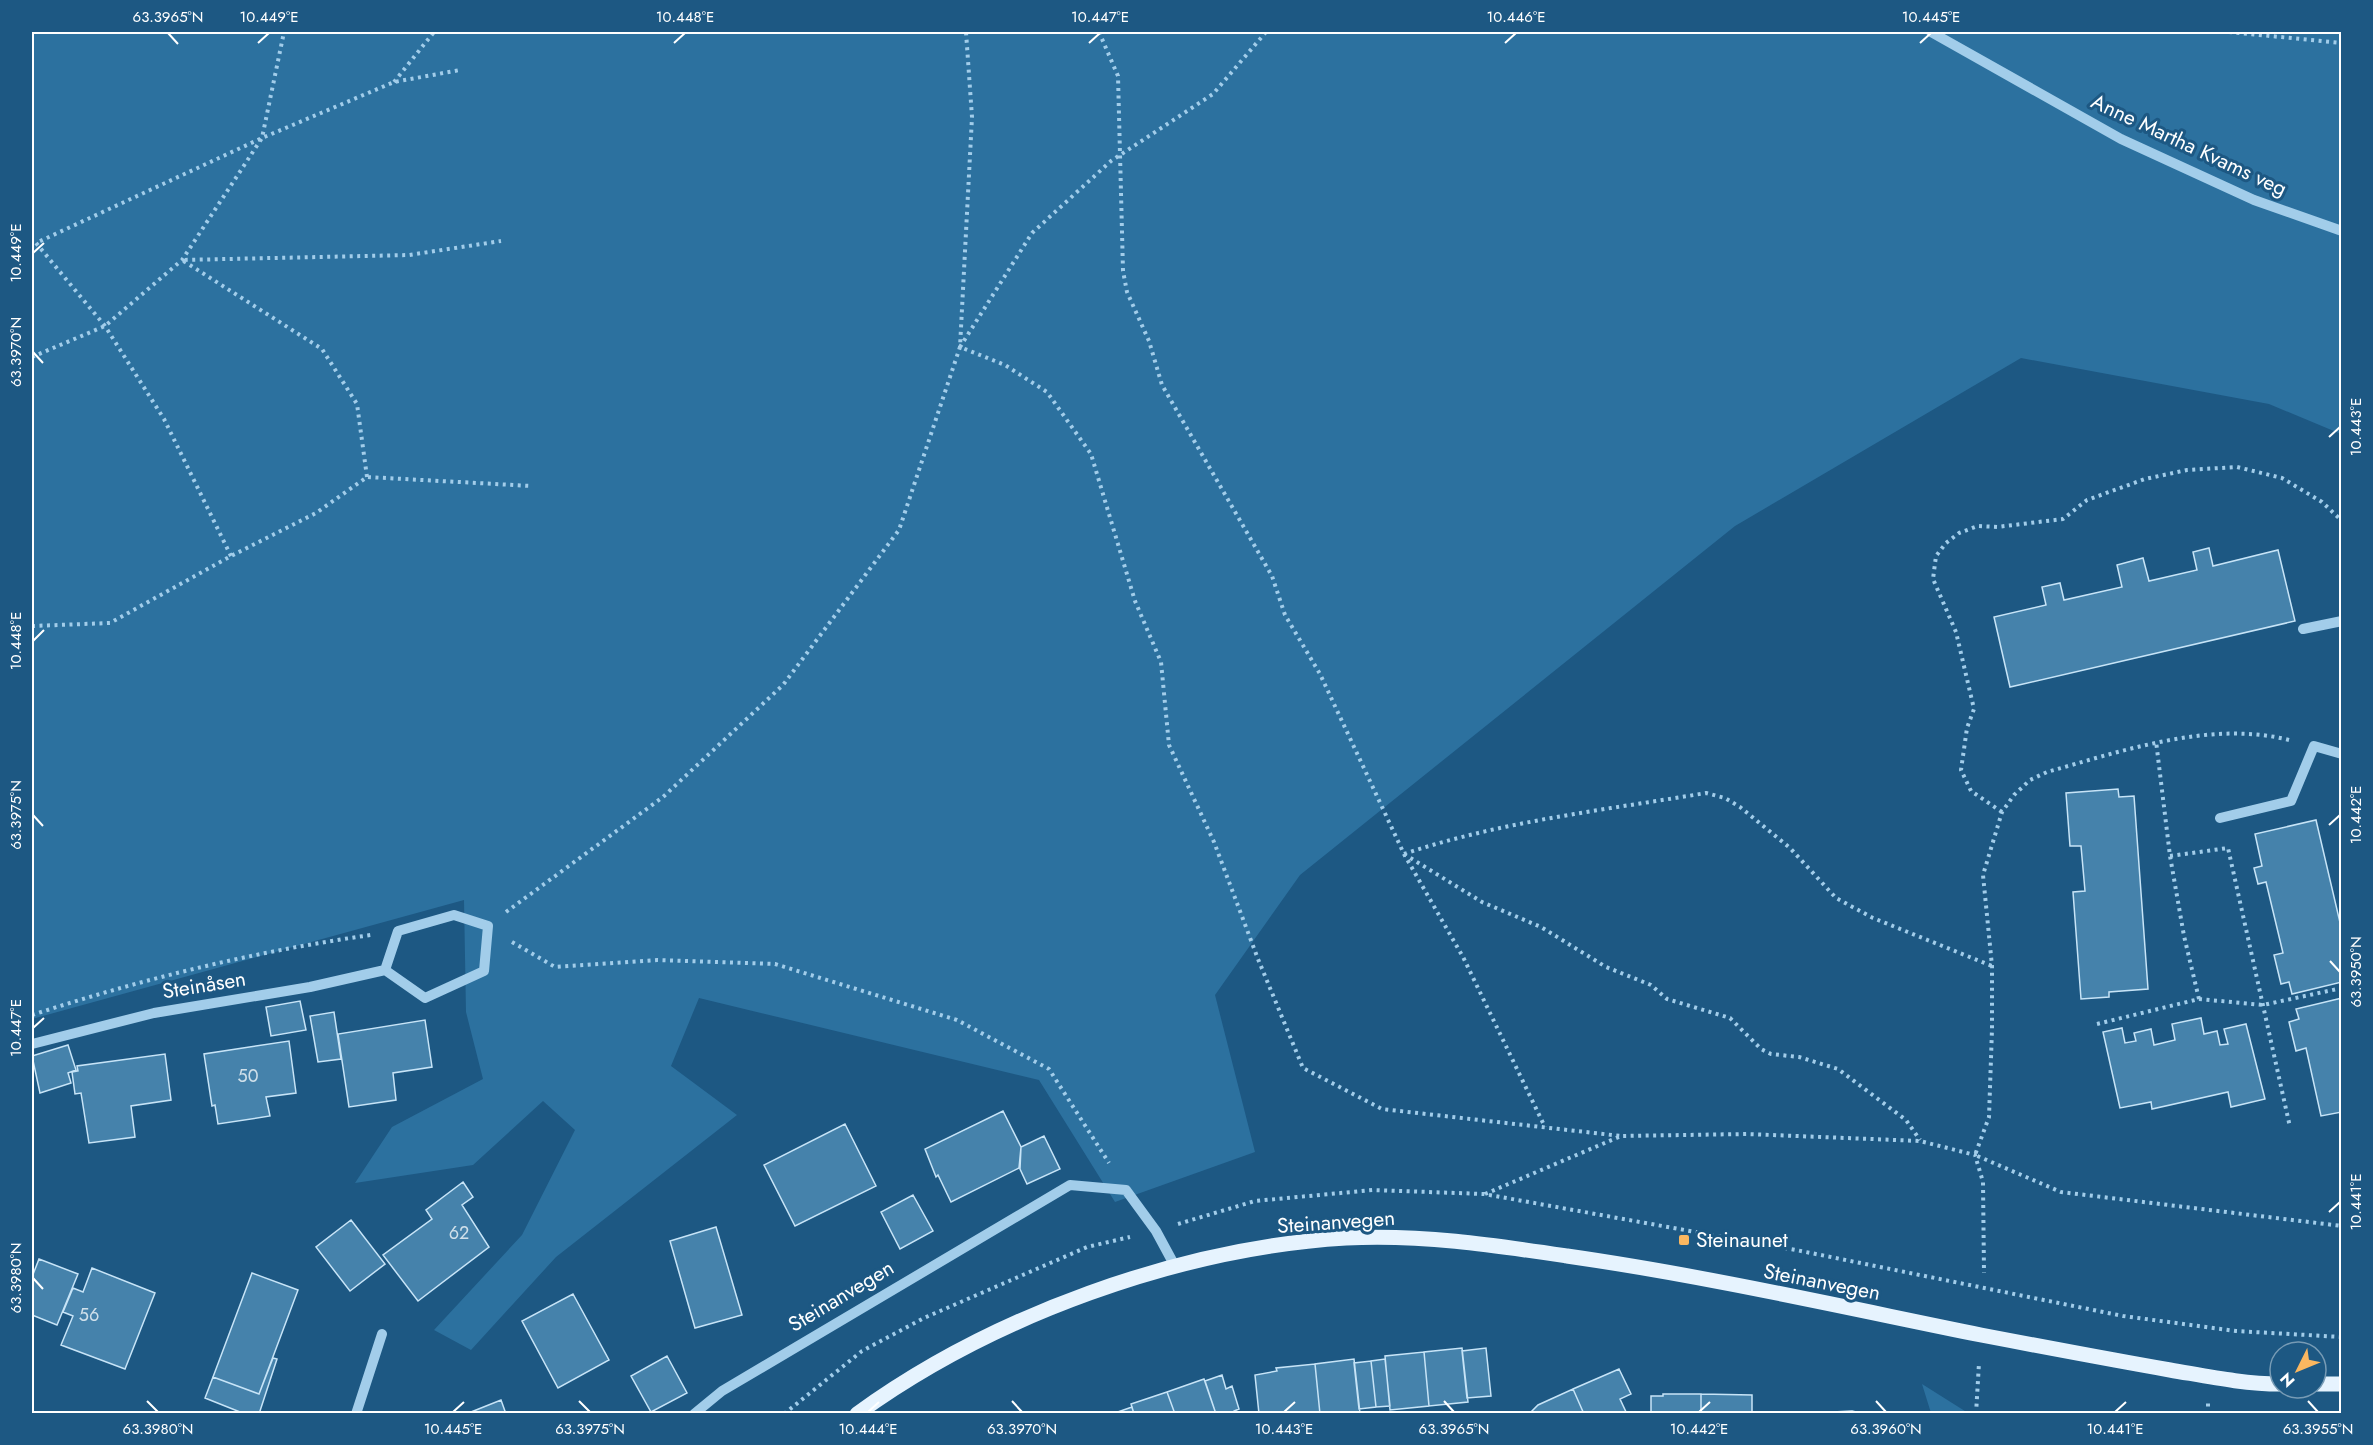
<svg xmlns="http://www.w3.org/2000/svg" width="2373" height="1445" viewBox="0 0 2373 1445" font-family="Jost,sans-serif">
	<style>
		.green { fill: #2c719f }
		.building { fill: #4582ab; stroke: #c7e4f7; stroke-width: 1.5 }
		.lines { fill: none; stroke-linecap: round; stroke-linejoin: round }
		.path { stroke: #a2cdea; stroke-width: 4; stroke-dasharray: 3 4.5; stroke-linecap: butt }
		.minor { stroke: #a2cdea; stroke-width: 10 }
		.major { stroke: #e6f3fe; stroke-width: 15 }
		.ticks { fill: none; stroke: #fff; stroke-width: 2 }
		.poi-dot { fill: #fab760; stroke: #1d5883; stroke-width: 2 }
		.labels { text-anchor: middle; stroke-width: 6; stroke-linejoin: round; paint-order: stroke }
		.number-label { font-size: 18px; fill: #d0e0ea }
		.street-label { font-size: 21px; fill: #fff; stroke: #1d5883 }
		.poi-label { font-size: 21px; fill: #fff; stroke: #1d5883; text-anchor: start }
		.neatline { fill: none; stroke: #fff; stroke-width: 2 }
		.ticks-label { font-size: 15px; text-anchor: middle; fill: #fff }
	</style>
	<rect width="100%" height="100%" fill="#1d5883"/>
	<path class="green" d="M32,32H2341V434L2269,404L2021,358L1735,526L1300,875L1215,995L1255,1152L1115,1202L1039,1080L699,998L671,1066L737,1115L556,1257L471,1350L434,1330L522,1235L575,1130L543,1101L473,1165L355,1183L392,1127L483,1079L466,1012L464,900L32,1019Z
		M1922,1384L1968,1413H1931Z"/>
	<path class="building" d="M2209,548L2213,566L2278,550L2295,621L2010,687L1994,617L2046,605L2042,587L2060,583L2064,600L2122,587L2117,565L2143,558L2149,581L2197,570L2193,552Z
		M2118,789L2119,797L2134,796L2148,989L2109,992V997L2081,999L2073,892L2085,891L2081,846H2070L2066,793Z
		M2316,820L2342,931V982L2292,994L2289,982L2281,984L2274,955L2283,953L2266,882L2258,884L2254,868L2262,866L2255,834Z
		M2342,998V1112L2321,1116L2306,1048L2296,1051L2289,1022L2299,1019L2296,1009Z
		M300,1001L306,1030L271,1036L266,1007Z
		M334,1012L341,1059L318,1062L310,1016Z
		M2201,1018L2204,1034L2217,1031L2220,1045L2228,1044L2224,1029L2246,1024L2265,1099L2231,1107L2228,1092L2152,1109L2151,1102L2120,1108L2103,1032L2122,1028L2125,1043L2136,1041L2134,1033L2151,1029L2154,1045L2175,1040L2172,1024Z
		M425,1020L432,1067L393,1073L396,1100L349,1107L338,1034Z
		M289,1041L296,1093L266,1097L270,1116L218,1124L215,1105L212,1106L204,1054Z
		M68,1045L76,1070L68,1073L71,1083L40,1093L32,1056Z
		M165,1054L171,1100L131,1106L135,1137L89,1143L81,1093L75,1094L72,1072L78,1071L77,1066Z
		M1003,1111L1021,1147L1019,1168L951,1202L938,1175L936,1177L925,1149Z
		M845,1124L876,1186L795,1226L764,1165Z
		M1044,1136L1060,1169L1027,1184L1020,1169L1021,1147Z
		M463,1182L473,1197L462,1205L489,1247L418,1301L383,1255L432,1219L426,1210Z
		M913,1195L933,1231L900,1249L881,1212Z
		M351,1220L385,1264L350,1291L316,1247Z
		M716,1227L742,1315L695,1328L670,1241Z
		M39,1259L78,1274L57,1325L32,1315V1277Z
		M92,1268L155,1293L125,1369L61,1345L73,1316L63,1312L73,1288L83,1292Z
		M252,1273L298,1290L259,1394L213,1377Z
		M573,1294L609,1360L558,1388L522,1321Z
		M1462,1348L1468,1402L1429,1406L1424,1352Z
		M1486,1348L1491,1396L1467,1398L1462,1351Z
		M1424,1352L1429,1406L1390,1410L1385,1356Z
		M667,1356L687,1393L651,1412L631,1376Z
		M273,1358L277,1359L259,1414H245L205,1398L213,1377L259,1394Z
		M1354,1359L1360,1413L1320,1414L1315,1364Z
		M1385,1359L1390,1406L1376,1407L1371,1361Z
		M1371,1361L1376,1407L1359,1409L1354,1363Z
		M1315,1364L1320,1414H1259L1255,1375L1277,1371L1276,1368Z
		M1619,1369L1631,1394L1620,1399L1627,1414H1584L1573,1389Z
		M1222,1375L1226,1389L1232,1386L1239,1409L1234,1411V1414H1216L1205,1381Z
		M1204,1379L1216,1414H1175L1167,1392Z
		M1573,1389L1584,1414H1529L1538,1405Z
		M1167,1392L1175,1414H1134L1131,1404Z
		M1663,1394H1701V1414H1651V1396H1663Z
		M1701,1394L1752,1395V1414H1701Z
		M501,1400L506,1414H466Z
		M1132,1407L1134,1414H1112Z
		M1852,1411L1864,1414H1814V1413Z"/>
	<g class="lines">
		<path class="path" d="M1099,32L1118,76L1123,271L1127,292L1149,341L1162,385L1272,576L1285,615L1320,674L1404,854L1463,957L1545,1127
			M1266,32L1213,94L1111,161L1032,233L960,347L1005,365L1047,392L1091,454L1135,601L1161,662L1169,745L1214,842L1258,959L1303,1068L1382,1109L1621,1136
			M2229,32L2342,43
			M394,82L434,32
			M32,357L105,326L182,260L262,138L284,32
			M367,477L357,404L322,349L182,260L409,255L501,241
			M231,556L164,419L105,326L36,243L262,138L394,82L460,70
			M32,626L110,623L231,556L316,513L367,477L532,486
			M2289,740C2211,720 2122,751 2047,772L2030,780L2014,795L2002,812L1983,875L1992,966V1029L1989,1117L1975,1155L2061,1192L2342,1226
			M2002,812L1971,791L1961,770L1967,728L1974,709L1956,632L1933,579L1936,556L1946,543L1959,533L1978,526L1997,527L2063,519L2087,500L2145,479L2187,470L2237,467L2282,478L2322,502L2342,521
			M1404,854C1502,821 1605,810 1706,793L1725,798L1740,807L1790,848L1836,898L1873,918L1992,966
			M1404,854L1482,902L1541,927L1606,967L1651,985L1667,999L1730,1018L1761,1049L1771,1054L1799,1057L1838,1069L1906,1120L1920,1140
			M2170,856L2228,848L2290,1127
			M506,912L663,797L783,685L899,530L960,347L972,117L966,32
			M512,942L555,967L657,960L775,964L957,1020L1049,1069L1109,1163
			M2199,999L2263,1005L2342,988
			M32,1015C142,979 256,951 371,935
			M2097,1024L2199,999L2184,936L2170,856L2156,741
			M1485,1194L1621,1136L1747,1134L1920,1141L1975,1155L1983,1182L1984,1273
			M1178,1224L1255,1201L1373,1190L1484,1194L1796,1250L2123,1316L2236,1331L2342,1337
			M784,1414L862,1351L924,1318L1087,1247L1130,1237
			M1976,1414L1979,1363
			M2208,1414V1402"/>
		<path class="minor" d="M1931,32L2121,139L2254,200L2342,231
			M2303,629L2342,621
			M2220,818L2291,801L2314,746L2342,754
			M32,1044L154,1013L310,987L385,970L425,998L484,971L488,926L454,915L398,931L385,970
			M356,1414L382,1334
			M694,1414L722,1391L1070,1185L1126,1190L1156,1231L1176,1268"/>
		<path class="major" d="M2316,1384H2342
			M857,1414C992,1316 1179,1248 1346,1238C1420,1234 1493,1245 1567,1256C1706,1276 1843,1307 1981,1335C2044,1347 2107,1359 2170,1370C2206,1376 2243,1384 2280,1384"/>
	</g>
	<path class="ticks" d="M168,33L178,44M258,43L269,33M674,43L685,33M1089,43L1100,33M1505,43L1516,33M1920,43L1931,33M33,253L44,243M33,352L43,363M2329,437L2340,427M33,641L44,630M33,815L43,826M2329,825L2340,815M2330,961L2340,972M33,1028L44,1018M2329,1212L2340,1202M33,1278L43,1289M147,1401L158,1412M579,1401L590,1412M1012,1401L1022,1412M1444,1401L1454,1412M1876,1401L1886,1412M2308,1401L2318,1412M453,1412L464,1402M868,1412L879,1402M1284,1412L1295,1402M1699,1412L1710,1402M2115,1412L2126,1402"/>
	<rect class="poi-dot" x="1678" y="1234" width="12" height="12" rx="3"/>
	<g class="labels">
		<g class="number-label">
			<text x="248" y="1082">50</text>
			<text x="459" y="1239">62</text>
			<text x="89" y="1321">56</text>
		</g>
		<g class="street-label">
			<text transform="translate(2189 145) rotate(25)" y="7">Anne Martha Kvams veg</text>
			<text transform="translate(204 985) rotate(-9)" y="7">Steinåsen</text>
			<text transform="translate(1336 1222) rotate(-4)" y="7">Steinanvegen</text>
			<text transform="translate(1822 1282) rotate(11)" y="7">Steinanvegen</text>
			<text transform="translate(841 1296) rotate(-31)" y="7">Steinanvegen</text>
		</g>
		<g class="poi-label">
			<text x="1696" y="1247">Steinaunet</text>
		</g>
	</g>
	<rect width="2373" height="1445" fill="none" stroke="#1d5883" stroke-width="66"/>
	<g transform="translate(2298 1370) rotate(227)"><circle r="28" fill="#1d5883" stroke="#779bb5" stroke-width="1.5"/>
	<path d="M0-4.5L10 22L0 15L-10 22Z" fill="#fab760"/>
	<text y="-9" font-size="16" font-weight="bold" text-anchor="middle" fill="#ffffff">N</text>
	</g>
	<rect x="33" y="33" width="2307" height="1379" class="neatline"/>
	<g class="ticks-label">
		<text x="168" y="22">63.3965°N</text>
		<text x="269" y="22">10.449°E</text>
		<text x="685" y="22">10.448°E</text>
		<text x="1100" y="22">10.447°E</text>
		<text x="1516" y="22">10.446°E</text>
		<text x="1931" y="22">10.445°E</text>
		<text transform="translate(16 253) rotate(-90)" y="5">10.449°E</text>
		<text transform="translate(16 352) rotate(-90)" y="5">63.3970°N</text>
		<text transform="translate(2356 427) rotate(-90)" y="5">10.443°E</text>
		<text transform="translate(16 641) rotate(-90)" y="5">10.448°E</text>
		<text transform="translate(2356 815) rotate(-90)" y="5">10.442°E</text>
		<text transform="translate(16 815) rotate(-90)" y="5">63.3975°N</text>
		<text transform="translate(2356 972) rotate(-90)" y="5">63.3950°N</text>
		<text transform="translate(16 1028) rotate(-90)" y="5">10.447°E</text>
		<text transform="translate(2356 1202) rotate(-90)" y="5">10.441°E</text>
		<text transform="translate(16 1278) rotate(-90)" y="5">63.3980°N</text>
		<text x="158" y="1434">63.3980°N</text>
		<text x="453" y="1434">10.445°E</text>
		<text x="590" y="1434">63.3975°N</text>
		<text x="868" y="1434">10.444°E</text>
		<text x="1022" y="1434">63.3970°N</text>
		<text x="1284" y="1434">10.443°E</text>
		<text x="1454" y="1434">63.3965°N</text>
		<text x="1699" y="1434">10.442°E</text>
		<text x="1886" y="1434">63.3960°N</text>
		<text x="2115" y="1434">10.441°E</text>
		<text x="2318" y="1434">63.3955°N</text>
	</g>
</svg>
